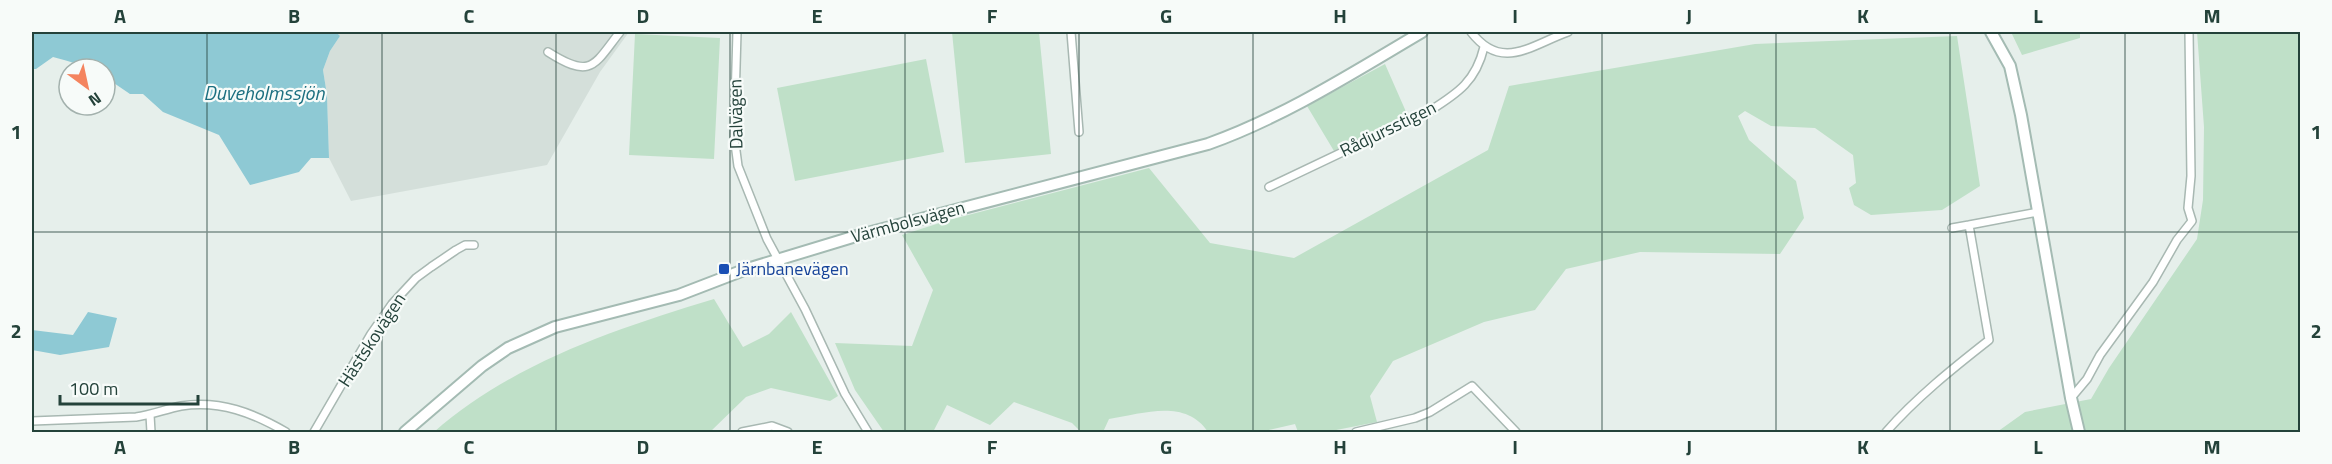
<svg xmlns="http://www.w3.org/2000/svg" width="2332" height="464" viewBox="0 0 2332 464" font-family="'Titillium Web',sans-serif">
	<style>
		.built { fill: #d4dfda }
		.green { fill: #bfe0c8 }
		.water { fill: #8ec9d4 }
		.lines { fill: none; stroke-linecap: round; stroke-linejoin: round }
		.street-casing { stroke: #a8b8b2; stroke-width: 10 }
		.secondary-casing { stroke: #a4bbb3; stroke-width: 14 }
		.street { stroke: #fff; stroke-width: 7 }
		.secondary { stroke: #fff; stroke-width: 10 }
		.grid { fill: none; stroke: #24423a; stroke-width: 1.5; stroke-opacity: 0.55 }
		.transit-dot { fill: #1a4fb4; stroke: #f7fbf9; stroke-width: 2 }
		.labels { text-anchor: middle; stroke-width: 4.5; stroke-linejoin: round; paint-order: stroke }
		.street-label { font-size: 18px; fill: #24423a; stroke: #f7fbf9 }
		.transit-label { font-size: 18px; fill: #164399; stroke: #f7fbf9; text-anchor: start }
		.water-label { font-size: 20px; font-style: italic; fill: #1c6f80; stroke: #f7fbf9 }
		.neatline { fill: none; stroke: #24423a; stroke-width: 2 }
		.grid-label { font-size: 20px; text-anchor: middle; font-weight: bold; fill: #24423a }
	</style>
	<rect width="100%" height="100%" fill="#e6efeb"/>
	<path class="built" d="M336,32H629L600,72L547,165L351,201L329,158L327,95L323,70L330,51L340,36Z"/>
	<path class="green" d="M952,32H1039L1051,154L965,163Z
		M2011,32H2080V38L2022,55Z
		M2197,32H2300V432H1997L2025,412L2091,399L2109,368L2197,239L2203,200L2204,127Z
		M635,34L720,38L714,159L629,155Z
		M1957,36L1980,186L1942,210L1871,215L1854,205L1849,188L1856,183L1853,155L1815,128L1771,126L1745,111L1738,116L1749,140L1796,181L1804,218L1780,254L1640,252L1566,269L1535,310L1484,322L1393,361L1370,396L1377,422L1326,432H1298L1295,424L1260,432H1208C1185,398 1143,414 1109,419L1103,432H1081L1072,423L1014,402L990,425L947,405L933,432H884L855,390L835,343L912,346L933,290L902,235L949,220L1149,168L1210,243L1294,258L1488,150L1509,86L1755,44Z
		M926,59L944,152L795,181L777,88Z
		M1385,64L1407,114L1334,151L1307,106Z
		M714,299L743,347L769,334L791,312L838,396L830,401L771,388L746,397L710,432H434C513,363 615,329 714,299Z"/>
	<path class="water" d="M32,32H336L340,36L330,51L323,70L327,95L329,158H311L299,172L250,185L219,135L163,112L143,94H130L105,77V69C88,69 70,61 53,57L36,69H32Z
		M88,312L117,318L109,347L60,355L32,350V330L73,335Z"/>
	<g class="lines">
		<g class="street-casing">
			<path id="street" d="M737,32L734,136L738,166L767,239L805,309L845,394L868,432
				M1071,32L1079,132
				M1471,32C1502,72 1531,45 1568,32
				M548,52C592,80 594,65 620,32
				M1269,187L1431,110C1458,93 1476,81 1484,47
				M1952,228L1969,225
				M2071,398L2087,379L2100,355L2153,282L2177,240L2192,221L2188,208L2191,176L2189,32
				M150,415L151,432
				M32,421L136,417C151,415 166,409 181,406C221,400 253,413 286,432
				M314,432L371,334L392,304L416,278L431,267L456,250L465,245H474
				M742,432L772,426L788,432
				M1356,432L1415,418L1430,412L1472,386L1516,432
				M1886,432C1917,397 1952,369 1989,340L1969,225L2038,212"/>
		</g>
		<g class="secondary-casing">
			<path id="secondary" d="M1991,32L2010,66L2021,115L2071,398L2079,432
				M405,432L482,366L508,348L555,327L679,295L744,270L856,236L1208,144C1284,117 1354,72 1422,32"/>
		</g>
		<use href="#street" class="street"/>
		<use href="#secondary" class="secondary"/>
	</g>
	<path class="grid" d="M207,32V432M382,32V432M556,32V432M730,32V432M905,32V432M1079,32V432M1253,32V432M1427,32V432M1602,32V432M1776,32V432M1950,32V432M2125,32V432M32,232H2300"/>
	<rect class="transit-dot" x="718" y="263" width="12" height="12" rx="3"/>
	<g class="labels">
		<g class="street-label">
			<text transform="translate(736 114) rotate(-91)" y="6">Dalvägen</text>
			<text transform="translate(1388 129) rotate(-26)" y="6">Rådjursstigen</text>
			<text transform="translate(908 222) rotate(-15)" y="6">Värmbolsvägen</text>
			<text transform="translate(372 340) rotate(-57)" y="6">Hästskovägen</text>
		</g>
		<g class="transit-label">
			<text x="736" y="275">Järnbanevägen</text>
		</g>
		<g class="water-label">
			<text x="264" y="100">Duveholmssjön</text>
		</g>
	</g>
	<rect width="2332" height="464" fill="none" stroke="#f7fbf9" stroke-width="66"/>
	<g transform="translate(87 87) rotate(147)"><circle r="28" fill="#f7fbf9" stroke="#a3b1ad" stroke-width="1.5"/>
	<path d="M0-4.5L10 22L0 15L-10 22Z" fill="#f4845f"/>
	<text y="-9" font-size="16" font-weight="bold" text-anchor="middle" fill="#24423a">N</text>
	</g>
	<path d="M60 395v9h138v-9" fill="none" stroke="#24423a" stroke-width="3"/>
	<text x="69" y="395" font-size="18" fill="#24423a" stroke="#f7fbf9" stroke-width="4.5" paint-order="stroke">100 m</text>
	<rect x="33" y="33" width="2266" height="398" class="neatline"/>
	<g class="grid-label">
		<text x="120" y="23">A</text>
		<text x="294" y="23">B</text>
		<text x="469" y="23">C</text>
		<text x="643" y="23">D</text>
		<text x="817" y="23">E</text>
		<text x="992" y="23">F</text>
		<text x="1166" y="23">G</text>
		<text x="1340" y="23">H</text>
		<text x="1515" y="23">I</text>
		<text x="1689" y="23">J</text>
		<text x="1863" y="23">K</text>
		<text x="2038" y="23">L</text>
		<text x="2212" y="23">M</text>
		<text x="16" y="139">1</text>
		<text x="2316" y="139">1</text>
		<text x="16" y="338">2</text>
		<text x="2316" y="338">2</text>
		<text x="120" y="454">A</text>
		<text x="294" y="454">B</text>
		<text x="469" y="454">C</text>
		<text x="643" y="454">D</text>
		<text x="817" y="454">E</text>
		<text x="992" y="454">F</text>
		<text x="1166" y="454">G</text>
		<text x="1340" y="454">H</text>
		<text x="1515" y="454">I</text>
		<text x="1689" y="454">J</text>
		<text x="1863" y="454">K</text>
		<text x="2038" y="454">L</text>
		<text x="2212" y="454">M</text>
	</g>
</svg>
